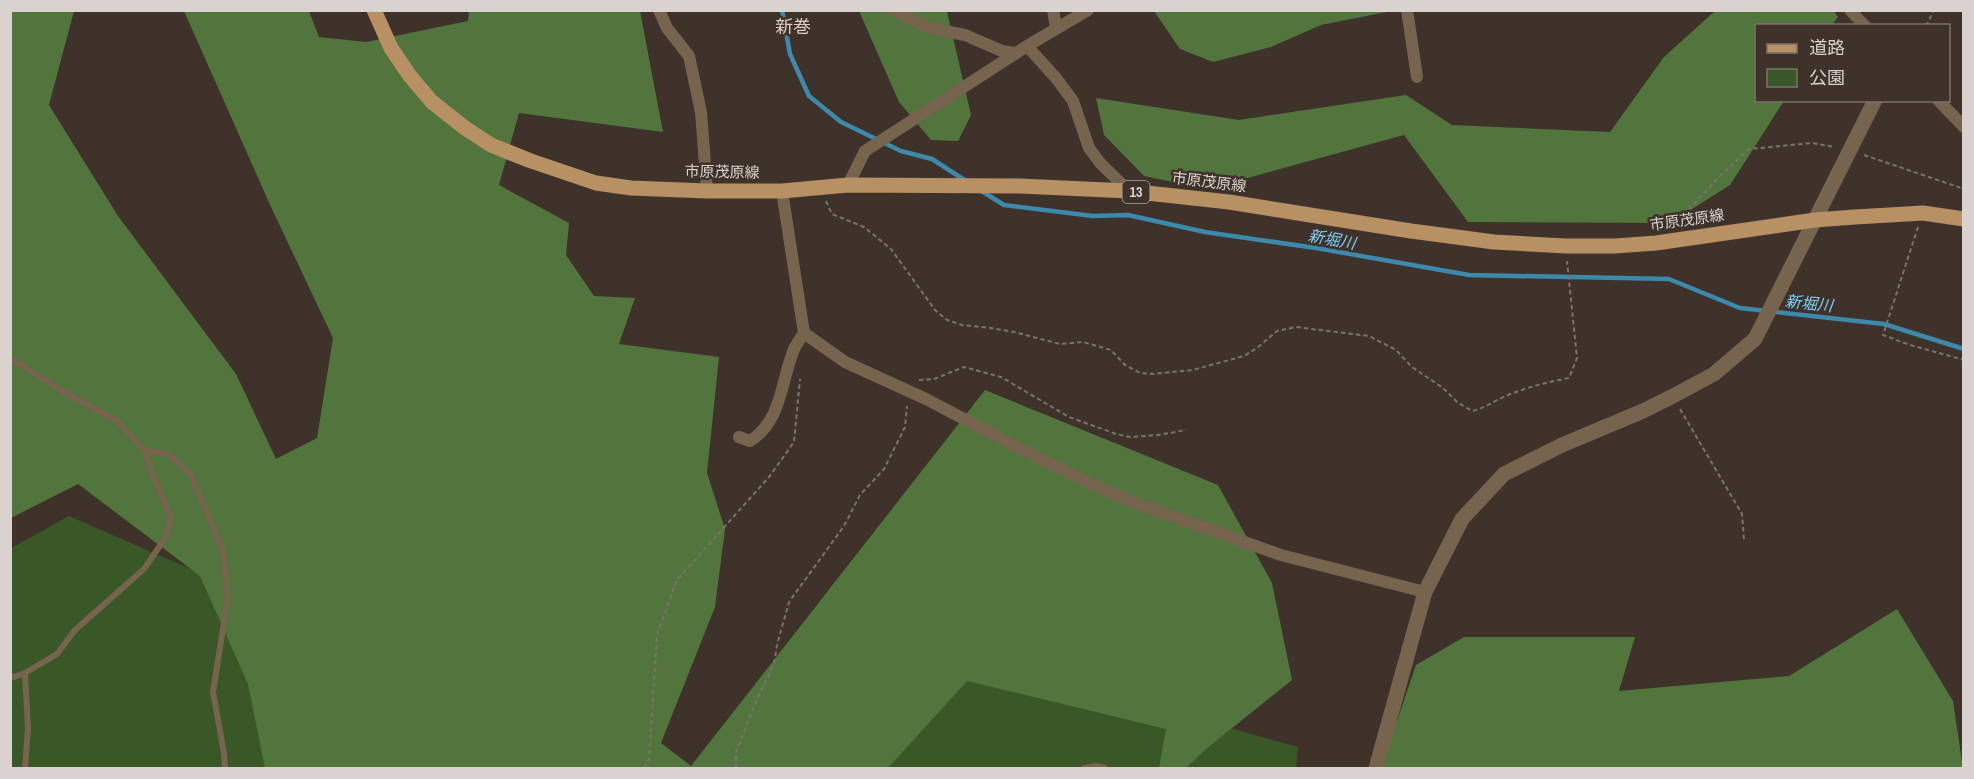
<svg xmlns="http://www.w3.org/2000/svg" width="1974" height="779" viewBox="0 0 1974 779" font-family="'Archivo Narrow','Noto Sans JP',sans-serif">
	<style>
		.green { fill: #3a5827 }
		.forest { fill: #52743d }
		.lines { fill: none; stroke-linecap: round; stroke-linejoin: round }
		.stream { stroke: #3d89ab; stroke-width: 4.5 }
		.path { stroke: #7c716b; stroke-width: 2; stroke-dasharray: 4.5 3; stroke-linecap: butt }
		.service { stroke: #77644e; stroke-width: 6 }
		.minor { stroke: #77644e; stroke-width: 12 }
		.tertiary { stroke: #77644e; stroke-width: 15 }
		.primary { stroke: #b79064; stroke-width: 15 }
		.labels { text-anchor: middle; stroke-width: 5; stroke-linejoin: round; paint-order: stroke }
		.shield { fill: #3e322b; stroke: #aba29d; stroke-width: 1.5 }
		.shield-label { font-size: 14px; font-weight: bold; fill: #dad2ce }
		.street-label { font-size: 15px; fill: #dad2ce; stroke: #3e322b }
		.water-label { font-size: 16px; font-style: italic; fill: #7dcef5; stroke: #3e322b }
		.quarter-label { font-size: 18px; fill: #ddcec4; stroke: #3e322b }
	</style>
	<rect width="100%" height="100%" fill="#3e322b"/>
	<path class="green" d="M69,516L580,739L638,768H11V548Z
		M898,635L1298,747L1296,768H830Z"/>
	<path class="forest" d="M11,11H74L49,105L118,216L236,374L276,459L317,438L333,338L271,207L184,11H309L319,37L366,42L468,21L469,11H640L663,132L519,113L499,185L569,223L566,255L594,296L635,298L619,344L719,357L707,473L725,529L715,607L661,743L691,766L985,390L1218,485L1272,583L1292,680L1206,749L1186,768H1159L1166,729L967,681L888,768H265L248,684L200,576L78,484L11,518Z
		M859,11H947L971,115L958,141L931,140L899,102Z
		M1154,11H1392L1321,25L1271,47L1213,62L1180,49Z
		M1715,11H1834L1838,17L1832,25L1756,26V100L1784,101L1730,185L1670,223L1468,222L1404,135L1207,189L1144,176L1104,135L1096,98L1239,120L1406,95L1452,125L1610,132L1664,57Z
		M1897,609L1953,701L1963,768H1381L1416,665L1464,637H1635L1619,691L1789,676Z"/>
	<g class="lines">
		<path class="stream" d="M782,10L790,54L809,96L841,122L901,151L932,159L966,181
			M980,190L1004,205L1093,216L1128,215L1205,232L1316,248L1469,275L1669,279L1740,308L1884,324L1964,349"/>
		<path class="path" d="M1926,26L1934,10
			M1864,155L1964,189
			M826,201L832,214L864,227L891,249L935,310L947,320L962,325L991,328L1014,332L1060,344L1083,342L1111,350L1125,365L1140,373L1152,374L1193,370L1244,356L1257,348L1277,331L1296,327L1369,336L1396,350L1412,367L1443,388L1457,402L1472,411C1486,408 1495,400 1508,395C1528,387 1548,382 1569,378L1577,358L1567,261
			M1673,226L1719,177L1749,149L1812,143L1835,147
			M1918,227L1883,335L1910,345L1964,360
			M919,380L934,379L964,367L1001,377L1069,417L1116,434L1130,437L1158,435L1186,430
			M1680,409L1742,514L1744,539
			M644,768L649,759L657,635L677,580L769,477L794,442L800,379
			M736,768V752L757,699L774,664L777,645L789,602L844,526L860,495L884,469L905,427L907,406"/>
		<path class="service" d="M10,358L62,391L116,420L145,451L153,476L171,517L166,537L144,569L75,630L57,654L25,673L28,728L25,768
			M145,451L169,454L191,475L223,550L228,597L213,692L224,753L225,768
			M10,676L14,677L25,673
			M1084,768L1097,766L1105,768"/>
		<path class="minor" d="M659,10L667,28L689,56L701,112L707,191
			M893,10L929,28L965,35L1002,51L1015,53
			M1053,10L1056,28
			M1407,10L1417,77
			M1850,10L1865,26
			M1027,46L1056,78L1073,101L1089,148L1101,164L1129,191
			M1938,100L1964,127
			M848,185L865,151L1027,46L1088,10
			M804,333L845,362L926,399L1023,450L1096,486L1138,504L1281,555L1425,592
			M739,437L750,441C782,421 781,381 794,349C797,343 801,338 804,333L782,191"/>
		<path class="tertiary" d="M1376,768L1425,592L1462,519L1504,474L1562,445L1643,411L1673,396L1714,374L1755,339L1875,100"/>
		<path class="primary" d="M374,10L391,48L410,76L432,102L465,128L491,145L531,161L596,183L631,188L707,191H782L848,185L1020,186L1129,191L1229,202L1411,231L1494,242L1566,246H1615L1656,243L1815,220L1855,217L1923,213L1964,219"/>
	</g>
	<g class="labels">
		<rect class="shield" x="1122.5" y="181" width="27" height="22" rx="4.5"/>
		<g class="shield-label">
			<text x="1136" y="197">13</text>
		</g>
		<g class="street-label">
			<text transform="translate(722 172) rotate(1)" y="5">市原茂原線</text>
			<text transform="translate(1209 182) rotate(7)" y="5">市原茂原線</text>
			<text transform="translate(1687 220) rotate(-8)" y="5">市原茂原線</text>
		</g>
		<g class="water-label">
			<text transform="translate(1332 239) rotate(10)" y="6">新堀川</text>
			<text transform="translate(1809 303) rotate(6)" y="6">新堀川</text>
		</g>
		<g class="quarter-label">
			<text x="793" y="33">新巻</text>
		</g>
	</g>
	<rect width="1974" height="779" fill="none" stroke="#dad2ce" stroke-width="24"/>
	<rect x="1755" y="24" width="195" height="78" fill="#3e322b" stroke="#7c726c" stroke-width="1.5"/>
	<rect x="1767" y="44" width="30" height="9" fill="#b79064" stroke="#7c726c" stroke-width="1.5"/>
	<text x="1809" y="54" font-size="18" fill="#dad2ce">道路</text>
	<rect x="1767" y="69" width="30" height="18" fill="#3a5827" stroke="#7c726c" stroke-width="1.5"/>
	<text x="1809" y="84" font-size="18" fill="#dad2ce">公園</text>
</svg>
